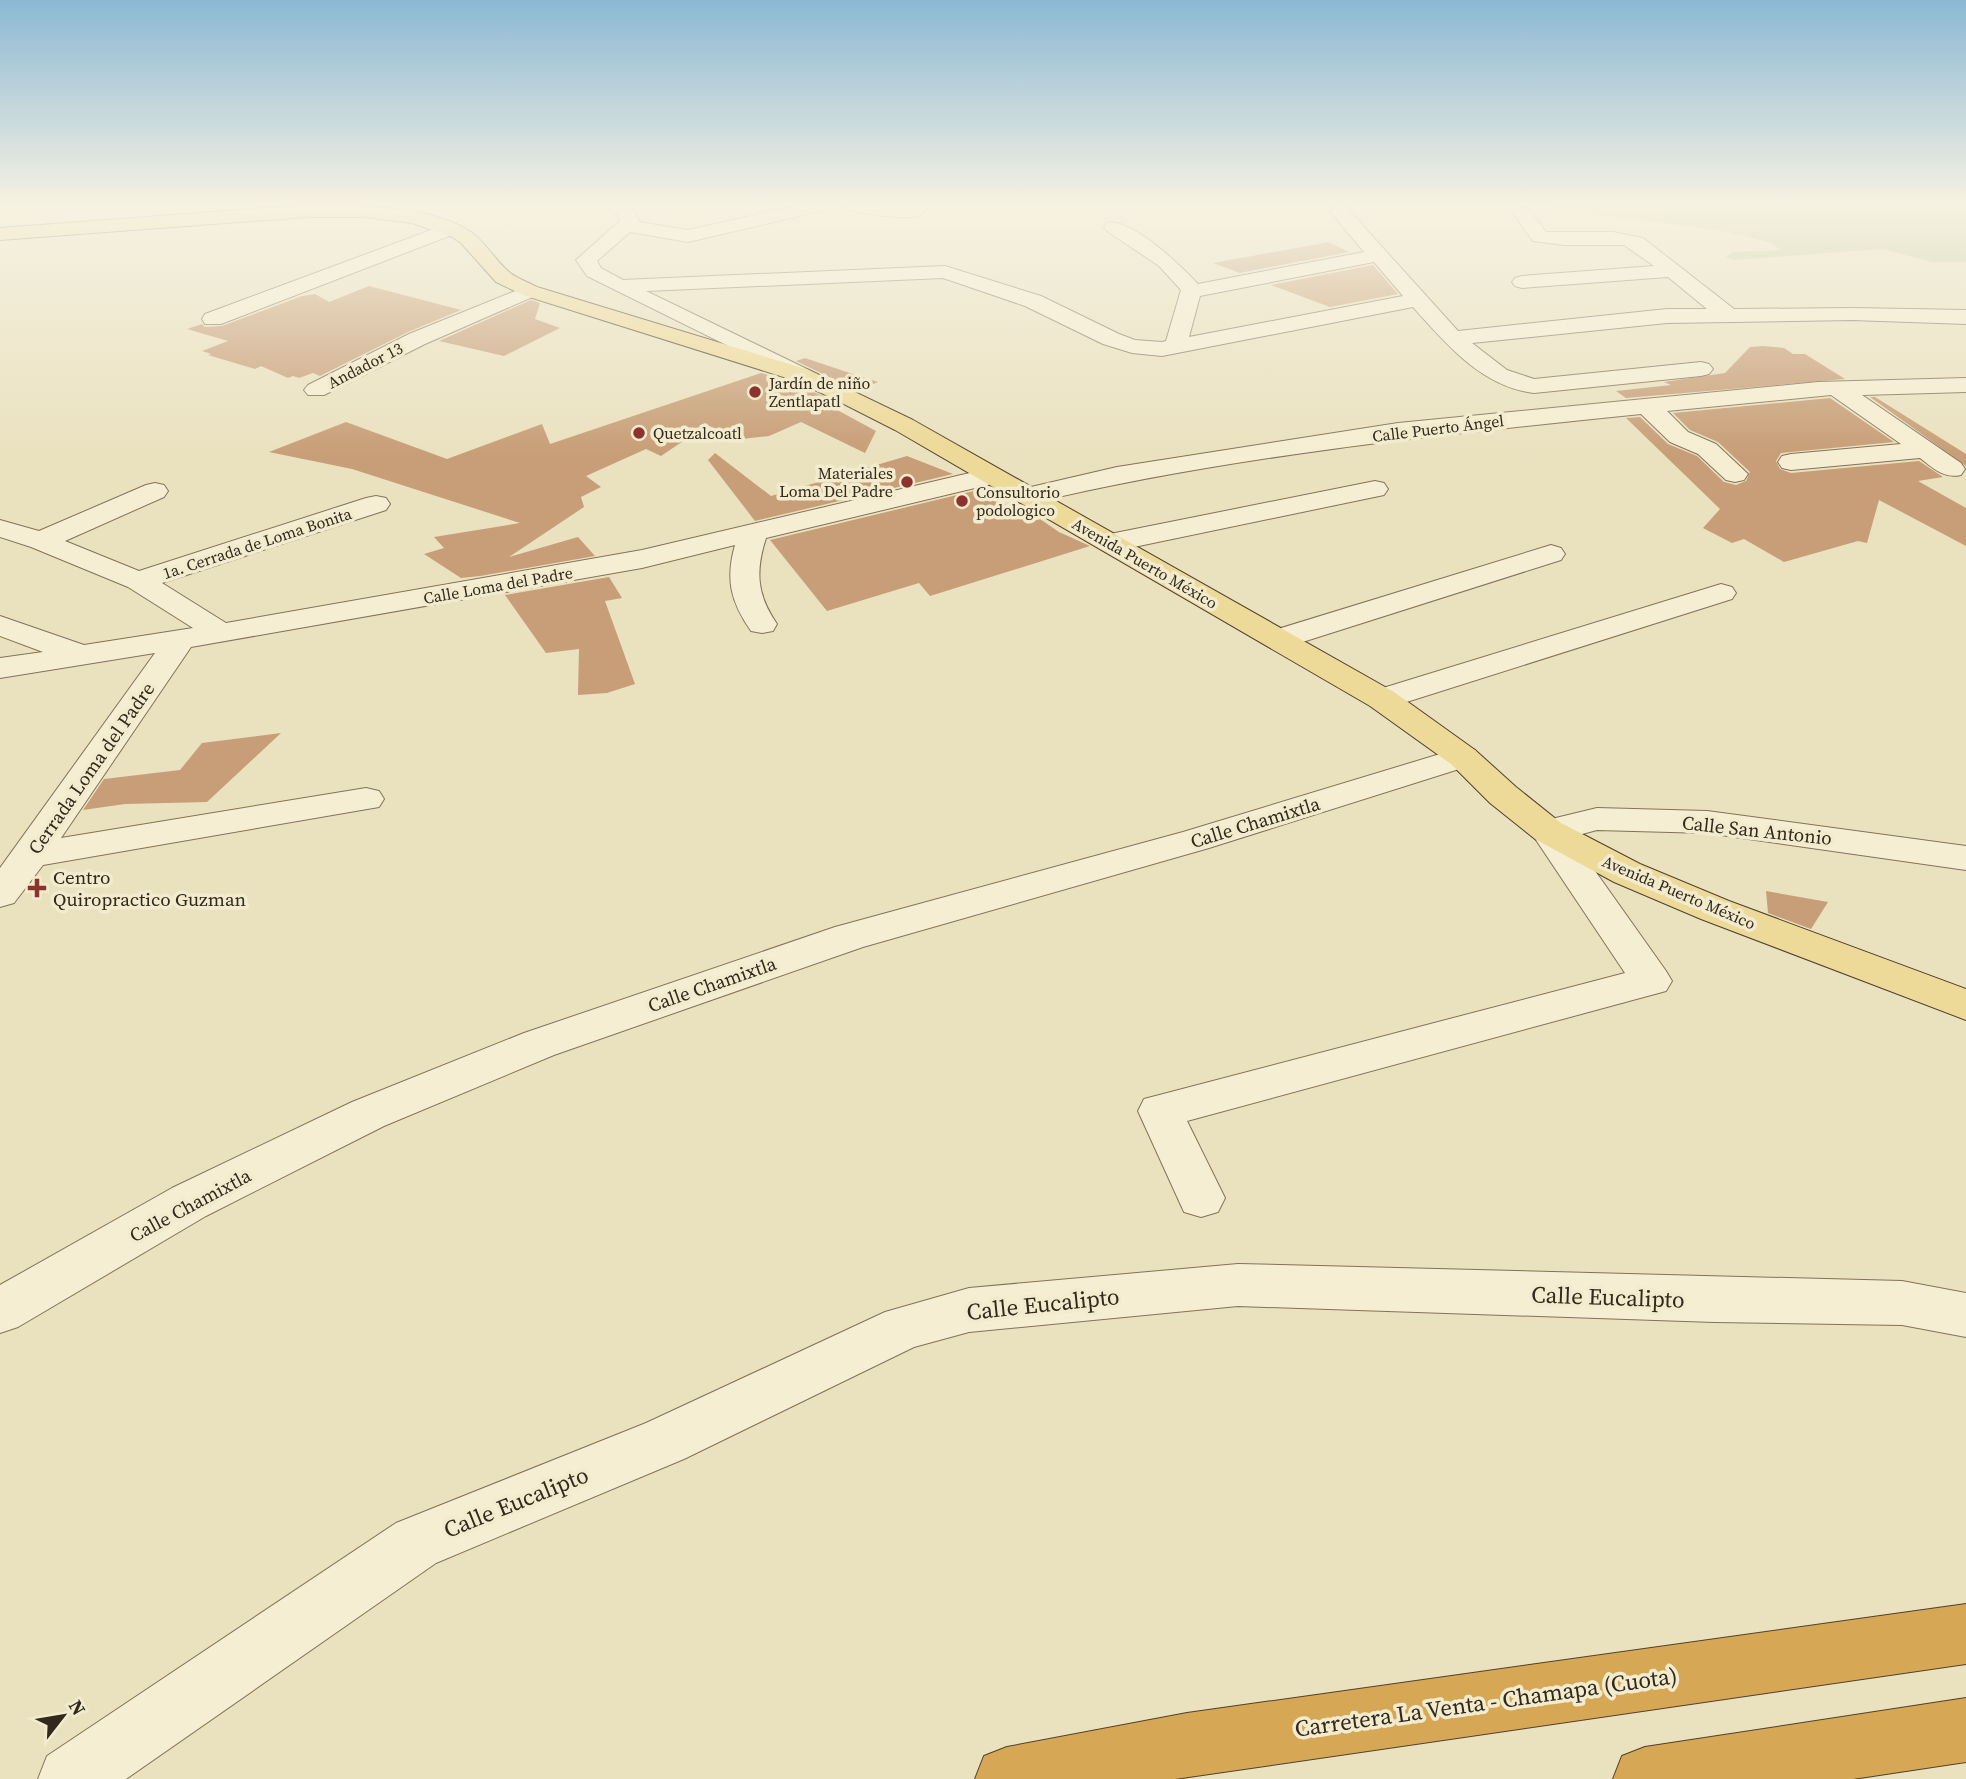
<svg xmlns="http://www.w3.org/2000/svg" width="1966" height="1779" viewBox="0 0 1966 1779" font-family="'Source Serif 4',serif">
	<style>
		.green { fill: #bec794 }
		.building { fill: #c79e77 }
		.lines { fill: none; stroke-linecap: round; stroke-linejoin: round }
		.minor-casing { stroke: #827259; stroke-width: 2 }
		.major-casing { stroke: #50402d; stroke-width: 2 }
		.highway-casing { stroke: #50402d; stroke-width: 2 }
		.minor { fill: #f6eed2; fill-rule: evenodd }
		.major { fill: #edd998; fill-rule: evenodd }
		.highway { fill: #d6a754; fill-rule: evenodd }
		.poi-dot { fill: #8d332d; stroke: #f2ebce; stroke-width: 2.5 }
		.labels { text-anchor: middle; stroke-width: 7; stroke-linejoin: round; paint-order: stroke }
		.far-street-label { font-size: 16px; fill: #32291c; stroke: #f2ebce }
		.far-poi-label { font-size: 16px; fill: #32291c; stroke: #f2ebce; text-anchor: start }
		.street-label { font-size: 19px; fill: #32291c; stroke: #f2ebce }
		.poi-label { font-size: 19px; fill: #32291c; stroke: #f2ebce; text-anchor: start }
		.near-street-label { font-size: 23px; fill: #32291c; stroke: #f2ebce }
	</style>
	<rect width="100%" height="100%" fill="#eae1bf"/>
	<path class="green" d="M1549,205H1966V262H1932L1883,249L1734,260L1726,257L1732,252L1781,250L1769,242L1717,230L1552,209Z"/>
	<path class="building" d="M1329,242L1349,252L1240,273L1213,263Z
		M1373,265L1398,294L1330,307L1271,285Z
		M369,286L461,310L408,332L320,376L313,373L299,378L293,376L288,378L261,366L255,369L208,355L211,354L202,351L228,341L187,329L202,324L205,327L222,326L302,296L315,294L329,302Z
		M531,300L540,303L535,319L560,328L504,356L439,341Z
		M1763,346L1784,348L1793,354H1805L1845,379L1626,398L1616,391L1671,385L1664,382L1725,373L1750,347Z
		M805,358L844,371L878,382L858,391L796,361Z
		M761,373L792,382L831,400L834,402L828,405L876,431L865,453L801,422L769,436L741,439L707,425L661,456L646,449L586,476L601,487L581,497L584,507L509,557L578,537L595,556L480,576L461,578L424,554L444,548L434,537L520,523L352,469L269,452L346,422L447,459L542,424L550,444Z
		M1870,397H1875L1966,454V466Z
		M1830,398L1894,442L1781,453L1776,461L1780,469L1791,473L1919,461L1943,477L1918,481L1966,508V546L1879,500L1867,543L1858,541L1784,562L1744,539L1732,543L1703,528L1720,509L1626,418L1640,417L1668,444L1697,456L1724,482L1736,485L1746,481L1750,472L1718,442L1690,430L1673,413Z
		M715,453L771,496L907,456L953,474L755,521L708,460Z
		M982,489L1031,521L1040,519L1059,532L1090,546L930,596L919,583L827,611L770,540Z
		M609,577L622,598L605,601L635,684L607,693L578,695L579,649L546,653L505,595Z
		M281,733L207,802L125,804L83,810L104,779L180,770L202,743Z
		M1766,891L1828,902L1811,929L1768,913Z"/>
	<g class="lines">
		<g class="minor-casing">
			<path id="minor" d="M606,205H627L635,212L639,222L688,230L800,205H831L829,209L688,242L630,232L597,261L601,268L623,280L945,266L1041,296L1119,334L1135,340L1162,342L1166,341L1181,290L1159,266L1107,231L1104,227L1107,223C1131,217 1182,267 1198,284L1364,252L1330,211L1339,205L1346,207L1458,331L1667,309H1707L1668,277L1522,288L1515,286L1512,282L1515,278L1522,276L1654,266L1624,245H1564L1533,241L1513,213L1522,207L1529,209L1546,232H1613L1643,238L1734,309L1852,308L1966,310V324L1852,320L1667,323L1472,343L1507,370L1534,379L1701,362L1709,364L1713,369L1709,374L1701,376L1534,393C1482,387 1446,344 1413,307L1162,356L1132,353L1103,344L1025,306L943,278L646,291L809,370L813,375L809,380L801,382L587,276L576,260L620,221L618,215ZM1374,262L1403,296L1189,337L1200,296Z
				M841,205H929C926,210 923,214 917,216C905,220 848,213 841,205Z
				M450,223L460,229L457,233L221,324H205L202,319L205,314Z
				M530,285L537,287L540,291L537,295L425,344L324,395H308L304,390L308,385L409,334Z
				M1966,378V392L1862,395L1961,463L1965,469L1961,475C1944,479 1933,468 1920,458L1791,470L1782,468L1778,462L1782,456L1791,454L1901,444L1831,395L1667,411L1688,432L1716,444L1748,474L1744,480L1735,482L1726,480L1698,454L1670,442L1641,414C1436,435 1229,456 1028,504L1018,502L1015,496L1018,490L1117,467L1398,423L1818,382Z
				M991,468L1000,470L1004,476L1000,482L766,538C755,572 757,595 777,624L773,631L762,633L751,631C731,602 725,580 735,545L642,568L191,647L61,838L366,788L379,791L384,799L379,807L43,865L14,903L0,907V868L155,653L0,678V658L43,652L0,636V616L84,645L193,628L128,587L31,547L0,537V520L39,531L146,485L155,483L164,485L168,491L164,497L65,541L139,571L366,498L376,496L386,498L390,504L386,510L162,583L226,623L642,550Z
				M1375,481L1384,483L1388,489L1384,495L1110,552L1100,549L1096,543L1100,537L1110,534Z
				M1551,545L1561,548L1565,554L1561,560L1290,646L1279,648L1268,646L1263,639L1268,632Z
				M1721,584L1732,587L1736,593L1732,599L1394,706L1382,709L1370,706L1366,699L1370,692Z
				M1463,747L1475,750L1480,757L1475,764L1209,848L863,947L554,1055L384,1126L206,1216L18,1327L0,1333V1285L172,1188L352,1102L524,1033L835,927L1183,832Z
				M1597,808L1707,811L1966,846V870L1707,833L1597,830L1571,837L1666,971L1672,981L1666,991L1187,1121L1225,1198L1218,1212L1201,1217L1184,1212L1138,1111L1144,1099L1625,973L1530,831L1535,823Z
				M1238,1264L1902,1281L1966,1293V1337L1902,1325L1714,1322L1238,1306L969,1332L914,1347L684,1459L436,1563L126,1779H38L47,1756L396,1523L646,1423L885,1312L969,1288Z"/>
		</g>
		<g class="major-casing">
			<path id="major" d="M307,205C353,205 432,205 471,232C486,243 495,260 509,272C516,278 528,282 537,287L809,370L913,420L1394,692L1475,750L1516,787L1561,823L1640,864L1729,901L1966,989V1020L1701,919L1614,882L1535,839L1490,803L1451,764L1370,706L895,430L832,398L793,380L523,295L496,282L461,243L452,237L412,223L365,217H307L0,240V228Z"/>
		</g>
		<g class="highway-casing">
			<path id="highway" d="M1966,1604V1664L1175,1779H975L984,1756L1007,1747L1187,1713Z
				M1966,1698V1762L1853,1779H1613L1622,1756L1645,1747Z"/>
		</g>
		<use href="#minor" class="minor"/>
		<use href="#major" class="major"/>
		<use href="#highway" class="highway"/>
	</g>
	<linearGradient id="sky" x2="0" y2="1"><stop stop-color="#8cb8d4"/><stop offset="0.45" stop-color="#f6f2e2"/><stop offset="1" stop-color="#f6f2e2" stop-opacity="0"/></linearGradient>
	<rect width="1966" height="454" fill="url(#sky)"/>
	<g class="poi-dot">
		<circle cx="755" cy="392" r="7"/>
		<circle cx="639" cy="433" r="7"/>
		<circle cx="907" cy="482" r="7"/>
		<circle cx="962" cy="501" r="7"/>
		<path d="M33.5 877.5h7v7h7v7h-7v7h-7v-7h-7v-7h7z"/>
	</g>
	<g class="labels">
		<g class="far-street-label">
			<text transform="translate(365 365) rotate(-27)" y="6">Andador 13</text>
			<text transform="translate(1438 428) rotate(-7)" y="6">Calle Puerto Ángel</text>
			<text transform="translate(257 543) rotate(-18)" y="6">1a. Cerrada de Loma Bonita</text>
			<text transform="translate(1145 563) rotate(30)" y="6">Avenida Puerto México</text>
			<text transform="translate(498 585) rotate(-10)" y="6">Calle Loma del Padre</text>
			<text transform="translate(1679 892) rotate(23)" y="6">Avenida Puerto México</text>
		</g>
		<g class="far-poi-label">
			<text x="769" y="389">Jardín de niño<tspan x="769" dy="18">Zentlapatl</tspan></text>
			<text x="653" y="439">Quetzalcoatl</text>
			<text x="893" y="479" text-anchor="end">Materiales<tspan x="893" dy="18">Loma Del Padre</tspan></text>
			<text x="976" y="498">Consultorio<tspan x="976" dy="18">podologico</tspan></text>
		</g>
		<g class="street-label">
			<text transform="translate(91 768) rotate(-55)" y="7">Cerrada Loma del Padre</text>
			<text transform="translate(1255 822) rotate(-17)" y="7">Calle Chamixtla</text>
			<text transform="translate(1757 830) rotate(6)" y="7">Calle San Antonio</text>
			<text transform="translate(712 984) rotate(-19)" y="7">Calle Chamixtla</text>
			<text transform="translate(190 1205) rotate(-28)" y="7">Calle Chamixtla</text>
		</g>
		<g class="poi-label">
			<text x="53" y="884">Centro<tspan x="53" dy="22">Quiropractico Guzman</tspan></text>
		</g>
		<g class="near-street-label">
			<text transform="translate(1608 1297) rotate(2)" y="8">Calle Eucalipto</text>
			<text transform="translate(1043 1304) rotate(-6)" y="8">Calle Eucalipto</text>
			<text transform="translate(516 1502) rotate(-22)" y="8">Calle Eucalipto</text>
			<text transform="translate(1486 1702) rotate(-8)" y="8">Carretera La Venta - Chamapa (Cuota)</text>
		</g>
	</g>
	<g transform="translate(63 1716) rotate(59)" stroke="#f2ebce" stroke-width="5" paint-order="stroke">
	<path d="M0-5L12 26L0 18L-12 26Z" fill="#32291c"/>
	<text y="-10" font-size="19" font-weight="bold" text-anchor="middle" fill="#32291c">N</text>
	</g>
</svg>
